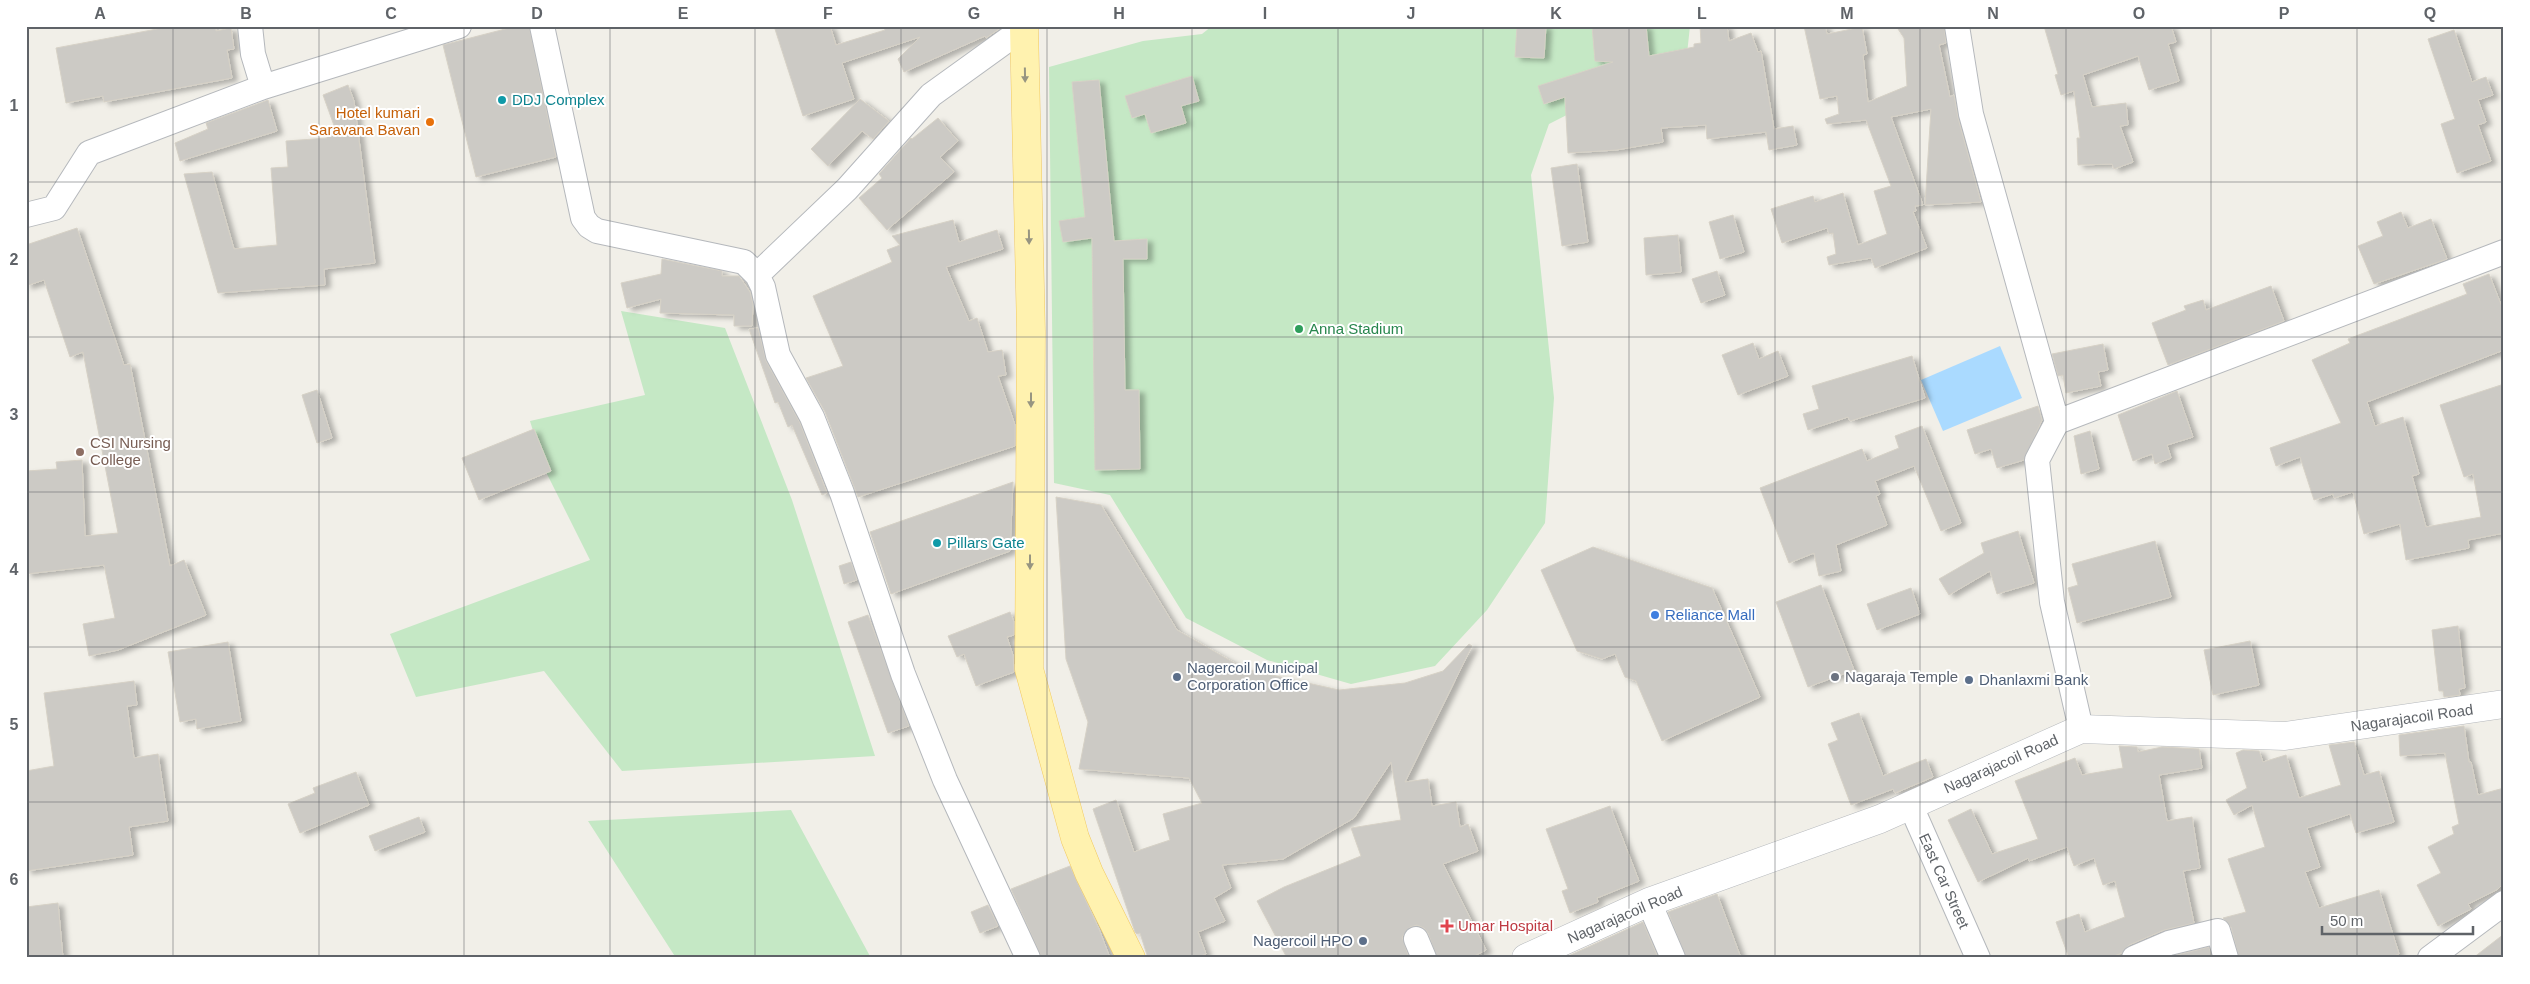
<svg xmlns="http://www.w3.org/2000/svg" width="2530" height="984" viewBox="0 0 2530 984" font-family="Helvetica,sans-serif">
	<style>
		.green { fill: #c5e8c5 }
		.water { fill: #aadaff }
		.building { fill: #cccac5; stroke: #d6d1c6; filter: url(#shadow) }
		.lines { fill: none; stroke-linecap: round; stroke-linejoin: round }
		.minor-casing { stroke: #b5b8bc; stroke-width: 26 }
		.tertiary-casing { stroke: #b5b8bc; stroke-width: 29 }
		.primary-casing { stroke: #f2c960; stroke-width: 29 }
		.minor { stroke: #fff; stroke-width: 24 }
		.tertiary { stroke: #fff; stroke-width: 28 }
		.primary { stroke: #fff2af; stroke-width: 28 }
		.oneway { fill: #979581 }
		.grid { fill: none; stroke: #5f6368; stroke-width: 1; stroke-opacity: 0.55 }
		.culture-dot { fill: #0f9aa8; stroke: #fff; stroke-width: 2 }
		.food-dot { fill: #e8710a; stroke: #fff; stroke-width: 2 }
		.leisure-dot { fill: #2e9e5b; stroke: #fff; stroke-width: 2 }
		.education-dot { fill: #8d6e63; stroke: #fff; stroke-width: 2 }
		.shop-dot { fill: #3f7fe0; stroke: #fff; stroke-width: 2 }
		.service-dot { fill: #5c6f8a; stroke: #fff; stroke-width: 2 }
		.worship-dot { fill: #6b7280; stroke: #fff; stroke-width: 2 }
		.health-dot { fill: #e0444e; stroke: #fff; stroke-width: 2 }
		.labels { text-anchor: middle; stroke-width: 4; stroke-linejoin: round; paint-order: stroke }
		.culture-label { font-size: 15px; fill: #0d838f; stroke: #fff; text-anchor: start }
		.food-label { font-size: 15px; fill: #c56008; stroke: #fff; text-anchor: end }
		.leisure-label { font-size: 15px; fill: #27864d; stroke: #fff; text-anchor: start }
		.education-label { font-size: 15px; fill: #785e54; stroke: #fff; text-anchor: start }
		.shop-label { font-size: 15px; fill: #366cbe; stroke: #fff; text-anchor: start }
		.service-label { font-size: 15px; fill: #4e5e75; stroke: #fff; text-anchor: start }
		.worship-label { font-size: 15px; fill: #5b616d; stroke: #fff; text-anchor: start }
		.street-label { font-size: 15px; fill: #5f6368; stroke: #fff }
		.health-label { font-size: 15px; fill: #be3a42; stroke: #fff; text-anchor: start }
		.neatline { fill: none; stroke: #5f6368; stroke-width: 2 }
		.grid-label { font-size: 16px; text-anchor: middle; font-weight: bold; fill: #5f6368 }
	</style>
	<defs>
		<filter id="shadow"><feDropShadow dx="5.5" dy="3" stdDeviation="2.5" flood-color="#0004"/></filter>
	</defs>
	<rect width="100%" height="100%" fill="#f1efe8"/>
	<path class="green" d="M1212,26H1690L1687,54L1549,124L1531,175L1554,398L1545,523L1487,610L1435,666L1351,684L1267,660L1186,618L1110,495L1054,483L1049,67L1143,41L1202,34Z
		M621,311L725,328L792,500L875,756L622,771L544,671L416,697L390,634L590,560L545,470L530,421L645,395Z
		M791,810L871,958H676L588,821Z"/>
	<path class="water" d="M2000,346L2022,398L1943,431L1921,380Z"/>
	<path class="building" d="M173,26H215L216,31L231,28L234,49L227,50L232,78L104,102L103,96L66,103L56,48Z
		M517,26H529L556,157L476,177L443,45Z
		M774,26H830L836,45L885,30L884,26H1003L986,38L985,36L904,72L898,59L920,37L842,63L854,99L803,116Z
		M1517,26H1546L1544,58L1515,57Z
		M1592,26H1646L1649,56L1694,47V44L1701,43L1700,26H1727L1729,41L1751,33L1758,52L1761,51L1774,129L1793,126L1797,145L1769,150L1766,132L1707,139L1706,125L1661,128L1663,142L1616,150L1568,153L1565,97L1544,104L1538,86L1613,62L1595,61Z
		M1804,26H1825L1827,34L1862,27L1867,54L1863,55L1868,102L1907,86L1904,38L1896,26H1944L1946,43L1939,45L1950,97L1954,95L1958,118L1981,202L1925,205L1931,109L1891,117L1923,205L1915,206L1916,211L1913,212L1927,248L1875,268L1871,258L1829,265L1827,257L1836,254L1833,233L1829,234L1827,228L1782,243L1771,209L1813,196L1815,202L1843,193L1858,245L1887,234L1874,191L1891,186L1866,120L1827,124L1825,119L1839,114L1837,96L1820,99Z
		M2044,26H2171L2176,42L2168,44L2179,81L2149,90L2138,56L2083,75L2092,107L2126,103L2128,125L2120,126L2133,162L2114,169L2112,164L2078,165L2077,138H2080L2074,91L2061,95L2055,75L2058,74Z
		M2454,30L2472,82L2486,77L2493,95L2478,100L2486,122L2478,125L2491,161L2457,173L2441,124L2455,119L2428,39Z
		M1192,76L1199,101L1181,106L1186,123L1151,133L1145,114L1132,118L1125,96Z
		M1099,80L1114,241L1147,239V259H1123L1125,390H1139L1140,469L1095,470L1092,238L1063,242L1059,221L1085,217L1072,82Z
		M348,85L354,101L375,263L324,269L325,285L218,293L184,174L212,172L234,249L277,245L271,168L288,167L286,141L327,138V132L336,131L323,95Z
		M860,99L889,121L873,139L862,131L828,166L811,149Z
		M268,100L277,131L180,161L175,143L208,129L206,123Z
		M938,118L958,141L940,157L954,172L887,230L859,198L882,178L879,174L911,138L912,139Z
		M1577,164L1588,242L1562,246L1551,168Z
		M2401,212L2408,228L2431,219L2447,259L2374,284L2358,246L2383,236L2377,222Z
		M1733,215L1744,252L1720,259L1709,222Z
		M953,220L959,242L997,230L1003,249L946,267L969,321L977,318L988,352L1002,350L1006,375L998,376L1015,425V446L858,497L825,412L806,378L843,366L813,296L892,262L887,250L900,245L892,236Z
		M77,228L124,365L130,364L170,566L184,560L206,615L118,650L89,656L83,624L115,618L104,565L26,574V471L57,469L56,462L82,460L85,536L118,533L83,352L70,357L44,280L26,286V245Z
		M1678,235L1681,272L1646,275L1644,238Z
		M662,259L722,271V276H739L750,292L753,304L752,326H734V315L660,313L661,299L627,308L621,283L661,274Z
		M1717,271L1725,295L1701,303L1692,279Z
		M2489,274L2504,312V350L2367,402L2375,426L2403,417L2419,474L2412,476L2426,527L2481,517L2473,474L2464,477L2440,405L2504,384V533L2468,540L2469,548L2406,560L2400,524L2364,534L2353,492L2334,498L2333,494L2314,500L2300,457L2276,466L2270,448L2341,423L2312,360L2350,343L2348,339L2467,294L2463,284Z
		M2271,286L2284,321L2168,365L2152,323L2186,310L2184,306L2203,300L2206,310Z
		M758,328L766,361L800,423L827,493L822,495L792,425L788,427L778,402L775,403L749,329Z
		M1753,343L1759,359L1778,351L1788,376L1738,395L1722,355Z
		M2103,344L2108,370L2098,372L2101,386L2066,393L2063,375L2058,376L2052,354Z
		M1912,356L1925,398L1850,421L1848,417L1808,430L1803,414L1819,409L1812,386Z
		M317,390L332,438L317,443L302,395Z
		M2177,391L2193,437L2167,445L2171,458L2155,464L2152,454L2133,461L2118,415Z
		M2038,406L2042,420L2024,460L1997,468L1991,449L1975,454L1967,430Z
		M1922,426L1961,523L1941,531L1914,466L1875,481L1880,494L1876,496L1887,525L1836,545L1841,571L1819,576L1814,553L1789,563L1760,488L1862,449L1867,461L1899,448L1895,436Z
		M534,429L551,471L479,500L462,458Z
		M2090,431L2099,469L2081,474L2074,436Z
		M1013,482L1010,551L891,594L870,532Z
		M1056,497L1101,505L1177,630L1245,669L1339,690L1405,683L1443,671L1469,644L1472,646L1405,782L1428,779L1432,806L1456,802L1460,827L1468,824L1478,851L1443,864L1486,950L1470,958H1437L1428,933L1424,928L1417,925L1410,927L1402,937L1409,958H1287L1257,901L1284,887L1361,856L1351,828L1401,820L1391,762L1354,818L1283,859L1222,865L1231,888L1214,898L1225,921L1198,932L1206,954L1195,958H1148L1140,933L1137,934L1135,932L1093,809L1116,800L1134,852L1170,840L1163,814L1202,803L1189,778L1079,769L1088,722L1066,659Z
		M2018,531L2034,583L1997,594L1990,571L1949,595L1939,579L1984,553L1981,543Z
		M2155,541L2171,597L2077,623L2068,588L2078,585L2072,564Z
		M1593,547L1712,588L1760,697L1662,741L1636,681L1625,677L1615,654L1602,659L1577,651L1541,570Z
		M851,562L857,580L844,584L839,566Z
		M1821,585L1854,670L1808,687L1776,602Z
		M1911,588L1920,614L1877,630L1867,604Z
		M1010,612L1014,622V635L1007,637L1013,655L1014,672L976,686L964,654L957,657L948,636Z
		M868,615L909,726L888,733L848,622Z
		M2458,626L2465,688L2459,689L2460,695L2444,697L2443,691H2439L2432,630Z
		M2250,641L2259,685L2213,695L2204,650Z
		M228,642L241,721L197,729L196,719L180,722L168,652Z
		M134,681L137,705L127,706L134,758L158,754L168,821L129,827L133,855L26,871V771L54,766L44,693Z
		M1859,713L1883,776L1926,759L1933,777L1895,793L1893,789L1851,805L1828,744L1838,740L1831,723Z
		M2464,726L2469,762H2471L2478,795L2504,788V883L2498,889L2468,904L2471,909L2438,926L2417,885L2441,873L2428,847L2454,834L2452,827L2459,824L2445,753L2400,756L2399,735Z
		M2354,742L2364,775L2379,771L2394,822L2356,833L2350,814L2307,828L2320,867L2305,872L2319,908L2379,890L2399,954L2388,958H2239L2231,927L2223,918L2246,912L2228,859L2265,847L2252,805L2234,815L2226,800L2247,788L2236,753L2243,750L2259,751L2263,762L2286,755L2299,798L2341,785L2329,745Z
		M2119,746L2137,747L2138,752L2162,747L2199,749L2202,768L2159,775L2167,821L2192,817L2200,868L2183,871L2194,923L2164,930L2129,945L2122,953L2108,958H2069L2056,922L2079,914L2085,932L2125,917L2115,881L2103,885L2094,858L2074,866L2067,847L2029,861L2028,858L1978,882L1948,820L1971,809L1992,854L2038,839L2015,781L2075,758L2082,775L2123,768Z
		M356,772L369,805L300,833L288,804L315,793L313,788Z
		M1610,806L1639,881L1597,898L1598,902L1570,913L1562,891L1568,889L1546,829Z
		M419,817L425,832L375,851L369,836Z
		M1070,866L1099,929L1110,958H1042L1011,889Z
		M1717,894L1741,958H1686L1668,912Z
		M58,903L63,958H26V907Z
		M988,905L998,926L980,933L971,912Z
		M1643,922L1658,958H1564Z
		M2504,934V958H2473Z
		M2209,947L2212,958H2169L2173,956Z"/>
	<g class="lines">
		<g class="minor-casing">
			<path id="minor" d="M250,26L253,54L263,87
				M542,26L583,218L589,226L597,231L744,262L757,275L763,287L778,355L812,417L842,493L903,674L945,780L1028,958
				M1957,26L1971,114L2057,422
				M26,215L54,208L89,153L263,87L459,26
				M757,275L847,189L931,95L1024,28
				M2081,729L2052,602L2037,460L2057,422L2504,252
				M1910,804L1978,958
				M1649,902L1673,958
				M1416,939L1424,958
				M2134,958L2169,943L2218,931L2226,958
				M2430,958L2504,903"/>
		</g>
		<g class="tertiary-casing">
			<path id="tertiary" d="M1526,958L1649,902L1880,819L2081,729L2285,736L2504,704"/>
		</g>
		<g class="primary-casing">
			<path id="primary" d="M1024,26L1031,332L1029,669L1075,838L1089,873L1131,958"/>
		</g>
		<use href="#minor" class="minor"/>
		<use href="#tertiary" class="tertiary"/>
		<use href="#primary" class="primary"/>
	</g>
	<defs><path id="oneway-solid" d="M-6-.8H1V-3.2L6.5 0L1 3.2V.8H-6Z" transform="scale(1.25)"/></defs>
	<g class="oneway">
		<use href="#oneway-solid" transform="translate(1025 75) rotate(89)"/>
		<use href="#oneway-solid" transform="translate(1029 237) rotate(89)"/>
		<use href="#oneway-solid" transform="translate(1031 400) rotate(90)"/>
		<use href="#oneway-solid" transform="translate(1030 562) rotate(90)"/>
	</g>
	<path class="grid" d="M173,26V958M319,26V958M464,26V958M610,26V958M755,26V958M901,26V958M1047,26V958M1192,26V958M1338,26V958M1483,26V958M1629,26V958M1775,26V958M1920,26V958M2066,26V958M2211,26V958M2357,26V958M26,182H2504M26,337H2504M26,492H2504M26,647H2504M26,802H2504"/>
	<g class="culture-dot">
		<circle cx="502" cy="100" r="5"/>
		<circle cx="937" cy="543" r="5"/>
	</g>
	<circle class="food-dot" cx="430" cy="122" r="5"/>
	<circle class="leisure-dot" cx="1299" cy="329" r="5"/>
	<circle class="education-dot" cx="80" cy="452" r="5"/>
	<circle class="shop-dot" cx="1655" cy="615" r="5"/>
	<g class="service-dot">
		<circle cx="1177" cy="677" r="5"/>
		<circle cx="1969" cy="680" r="5"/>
		<circle cx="1363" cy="941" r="5"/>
	</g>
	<circle class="worship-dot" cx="1835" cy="677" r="5"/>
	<path class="health-dot" d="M1444.5 918.5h5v5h5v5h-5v5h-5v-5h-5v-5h5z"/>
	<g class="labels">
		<g class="culture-label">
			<text x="512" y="105">DDJ Complex</text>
			<text x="947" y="548">Pillars Gate</text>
		</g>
		<g class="food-label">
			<text x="420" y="118">Hotel kumari<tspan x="420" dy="17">Saravana Bavan</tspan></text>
		</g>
		<g class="leisure-label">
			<text x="1309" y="334">Anna Stadium</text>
		</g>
		<g class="education-label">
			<text x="90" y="448">CSI Nursing<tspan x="90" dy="17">College</tspan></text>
		</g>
		<g class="shop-label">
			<text x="1665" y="620">Reliance Mall</text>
		</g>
		<g class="service-label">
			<text x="1187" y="673">Nagercoil Municipal<tspan x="1187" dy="17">Corporation Office</tspan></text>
			<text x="1979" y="685">Dhanlaxmi Bank</text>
			<text x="1353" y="946" text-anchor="end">Nagercoil HPO</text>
		</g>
		<g class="worship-label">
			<text x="1845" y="682">Nagaraja Temple</text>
		</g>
		<g class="street-label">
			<text transform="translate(2412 718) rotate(-8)" y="5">Nagarajacoil Road</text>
			<text transform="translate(2001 764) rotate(-24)" y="5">Nagarajacoil Road</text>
			<text transform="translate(1944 881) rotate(66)" y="5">East Car Street</text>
			<text transform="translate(1625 915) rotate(-23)" y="5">Nagarajacoil Road</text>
		</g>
		<g class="health-label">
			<text x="1458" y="931">Umar Hospital</text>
		</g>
	</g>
	<rect width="2530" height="984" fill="none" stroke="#ffffff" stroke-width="55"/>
	<path d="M2322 926v8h151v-8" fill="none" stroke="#5f6368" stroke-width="2.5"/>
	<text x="2330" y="926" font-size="15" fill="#5f6368" stroke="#ffffff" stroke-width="4" paint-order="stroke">50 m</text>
	<rect x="28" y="28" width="2474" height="928" class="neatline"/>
	<g class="grid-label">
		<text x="100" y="19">A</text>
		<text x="246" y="19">B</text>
		<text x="391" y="19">C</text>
		<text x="537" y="19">D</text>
		<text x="683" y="19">E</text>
		<text x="828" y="19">F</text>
		<text x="974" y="19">G</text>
		<text x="1119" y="19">H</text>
		<text x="1265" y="19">I</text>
		<text x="1411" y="19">J</text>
		<text x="1556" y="19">K</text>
		<text x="1702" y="19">L</text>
		<text x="1847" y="19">M</text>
		<text x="1993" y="19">N</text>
		<text x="2139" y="19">O</text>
		<text x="2284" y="19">P</text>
		<text x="2430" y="19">Q</text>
		<text x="14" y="111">1</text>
		<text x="14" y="265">2</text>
		<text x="14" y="420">3</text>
		<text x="14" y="575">4</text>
		<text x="14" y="730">5</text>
		<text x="14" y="885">6</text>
	</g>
</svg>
